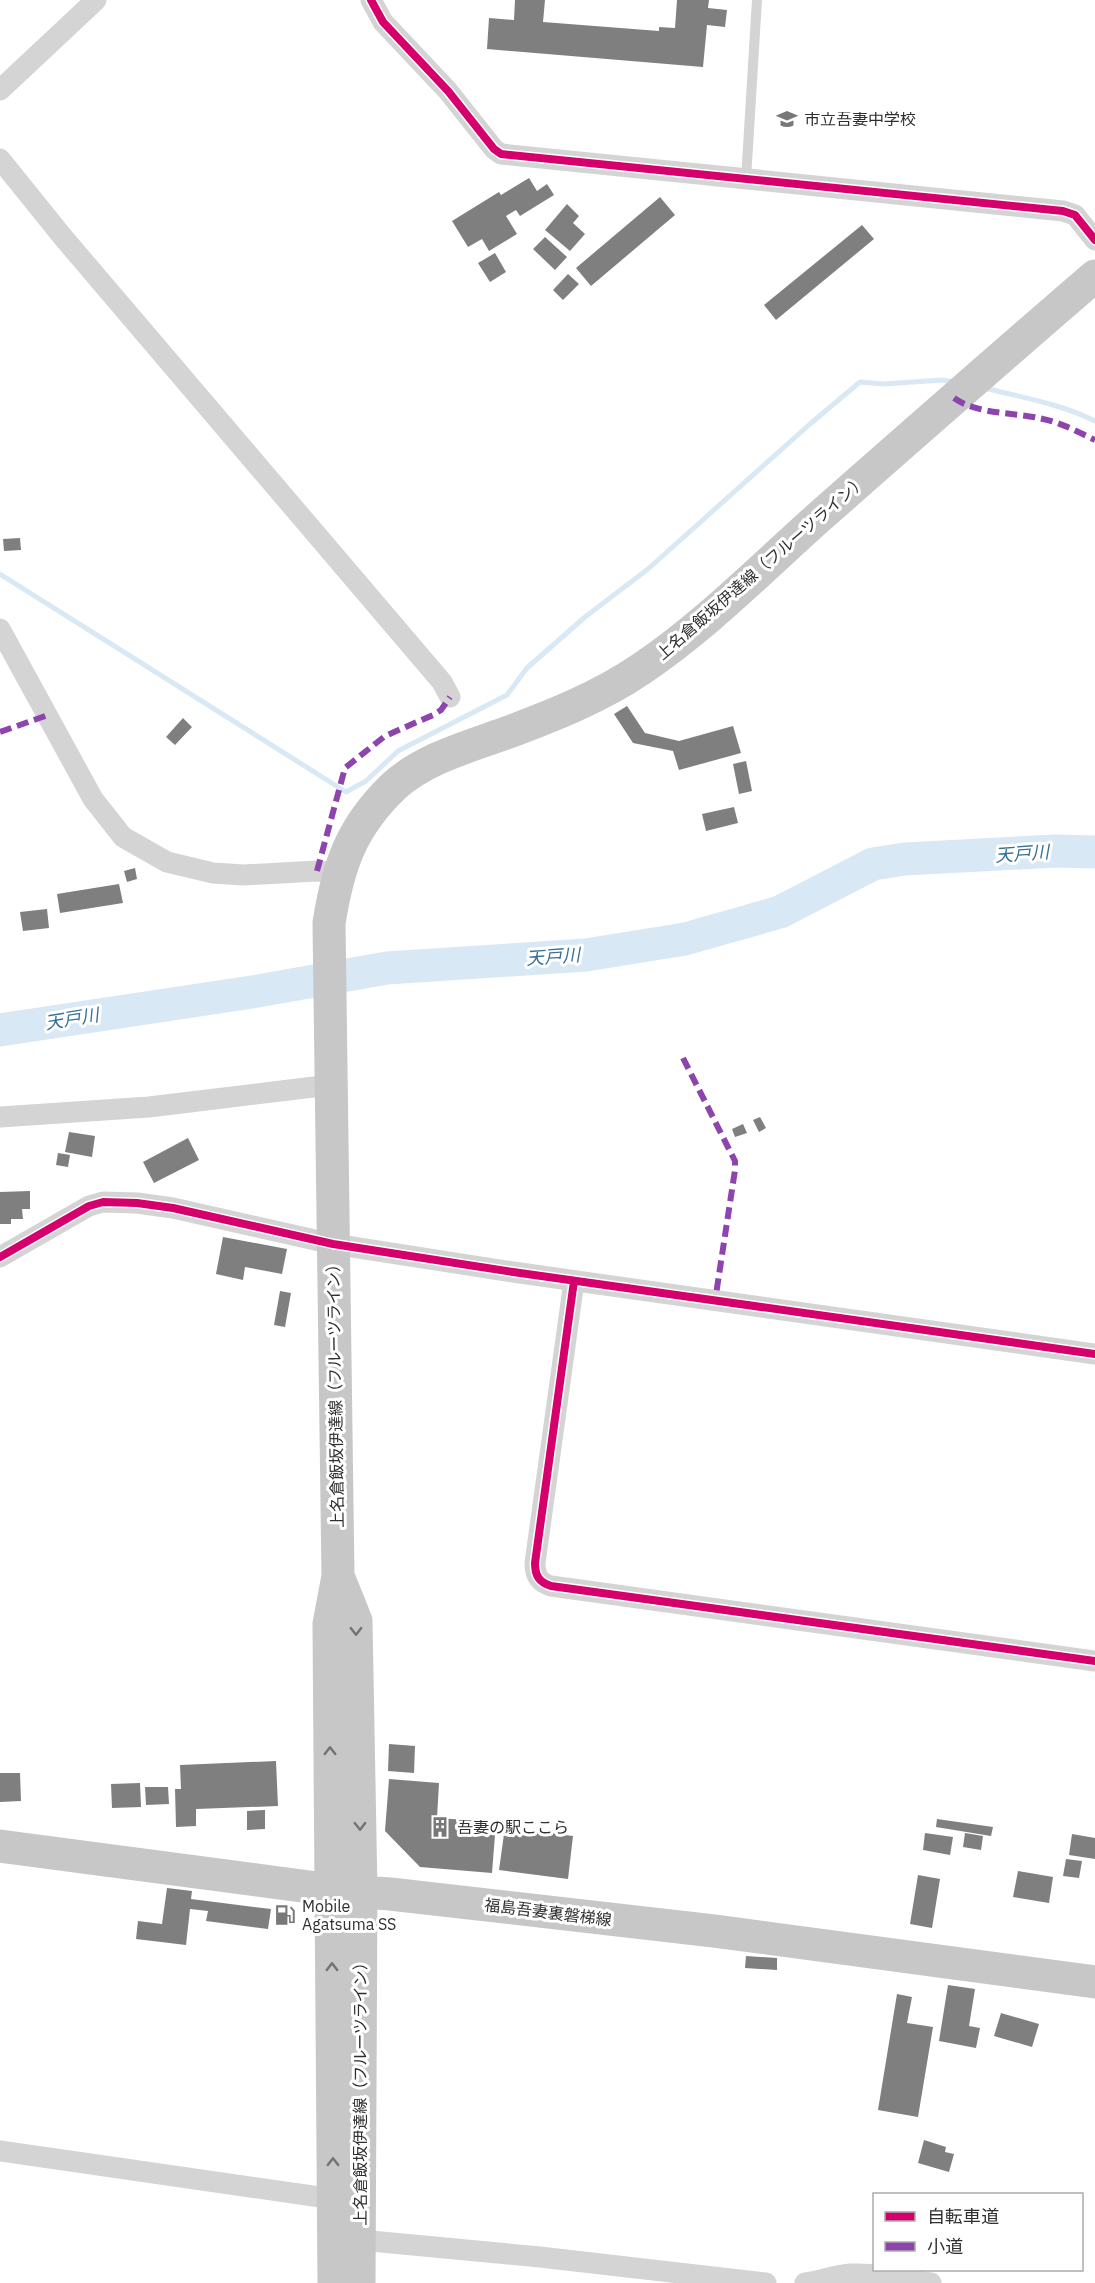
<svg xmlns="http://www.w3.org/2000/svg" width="1095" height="2283" viewBox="0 0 1095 2283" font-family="'IBM Plex Sans','Noto Sans JP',sans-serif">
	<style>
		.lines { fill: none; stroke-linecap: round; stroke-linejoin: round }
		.stream { stroke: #d8e8f4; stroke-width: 5 }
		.river { stroke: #d8e8f4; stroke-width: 33 }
		.building { fill: #7f7f7f }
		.service { stroke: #d4d4d4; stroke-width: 10 }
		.minor { stroke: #d4d4d4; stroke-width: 21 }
		.primary { stroke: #c7c7c7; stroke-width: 33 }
		.quiet { stroke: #8e44ad; stroke-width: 6; stroke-dasharray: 12 6; stroke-linecap: butt }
		.cycleway-casing { stroke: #fff; stroke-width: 11 }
		.cycleway { stroke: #d6006c; stroke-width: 8 }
		.oneway { stroke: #737373 }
		.labels { text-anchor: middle; stroke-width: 6; stroke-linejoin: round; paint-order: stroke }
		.poi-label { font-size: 16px; fill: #2f2f2f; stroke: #fff; text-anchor: start }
		.street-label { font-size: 16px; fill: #2f2f2f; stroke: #fff }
		.water-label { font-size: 18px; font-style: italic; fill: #367098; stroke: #fff }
	</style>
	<rect width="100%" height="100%" fill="#fff"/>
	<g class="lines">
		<path class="stream" d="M984,388C1021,397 1061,404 1095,421
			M0,574L346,792L366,781L398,751L507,695L527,668L585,617L648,569L810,424L860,382L884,384L942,380L955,382"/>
		<path class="river" d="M0,1030L252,992L387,968L586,955L685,939L780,912L873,864L905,859L1056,851L1095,852"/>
	</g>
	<path class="building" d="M515,0H545L543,22L659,31V27L675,28L677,0H709L708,8L727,10L725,27L707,25L703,67L487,49L489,18L514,20Z
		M529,178L537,191L547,184L554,195L520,216L516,210L506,216L517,234L489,251L482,239L468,247L452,221L499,192L501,195Z
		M660,197L675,215L591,286L576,268Z
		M567,204L579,216L573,223L585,234L570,251L545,230Z
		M862,225L874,239L776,320L764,305Z
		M545,237L567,257L555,270L533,249Z
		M495,253L506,272L490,282L478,263Z
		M568,274L579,284L563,300L553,290Z
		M20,538L21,550L4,551L3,539Z
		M627,706L645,733L679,741L733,726L741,753L679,770L673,751L633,743L614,714Z
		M183,718L192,727L175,745L166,737Z
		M746,761L752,791L739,794L733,764Z
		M734,807L738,823L706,831L702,814Z
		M135,868L137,879L127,882L124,871Z
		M119,884L123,903L60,913L57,894Z
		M47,909L49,928L23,931L20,912Z
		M760,1117L766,1128L759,1132L753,1120Z
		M743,1124L747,1133L735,1137L732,1129Z
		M69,1132L95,1136L92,1157L65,1152Z
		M188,1138L199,1160L154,1183L143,1162Z
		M58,1153L70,1155L68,1167L56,1165Z
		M30,1191V1209H22L23,1219H11V1224H0V1192Z
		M223,1237L287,1249L282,1274L245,1267L243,1280L216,1274Z
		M280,1291L291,1293L285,1327L274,1325Z
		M389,1744L415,1746L414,1773L388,1771Z
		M276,1761L278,1806L196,1809V1826L176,1827L175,1789H181L180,1765Z
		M0,1773H20L21,1801L0,1802Z
		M389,1779L439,1783L437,1818L496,1822L492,1873L420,1867L385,1831Z
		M140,1783L141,1807L112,1808L111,1784Z
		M145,1787H168L169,1804L146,1805Z
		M265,1810V1829L247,1830V1811Z
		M937,1819L993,1827L991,1836L936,1827Z
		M505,1827L573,1836L568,1879L499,1870Z
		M925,1833L953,1837L950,1855L923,1850Z
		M965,1833L983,1836L981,1850L963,1847Z
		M1072,1834L1095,1838V1859L1069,1855Z
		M1066,1859L1082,1861L1079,1878L1063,1876Z
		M1018,1871L1053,1877L1049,1903L1013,1897Z
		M918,1875L940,1879L932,1928L910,1924Z
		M167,1888L192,1891L191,1899L271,1909L268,1929L206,1921L208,1911L190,1909L186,1945L136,1939L138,1921L162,1924Z
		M746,1956L777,1958V1970L745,1968Z
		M948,1985L975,1989L969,2026L980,2028L976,2048L939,2041Z
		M897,1994L912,1997L907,2023L933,2027L918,2117L878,2110Z
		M1001,2013L1039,2024L1032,2047L994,2036Z
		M924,2140L946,2147L945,2152L954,2154L949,2172L918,2163Z"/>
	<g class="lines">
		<path class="service" d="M746,179L757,0"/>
		<path class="minor" d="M371,0L383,22L448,91L494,149L501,154L1063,211L1075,215L1095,240
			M0,90L96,0
			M0,159L62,236L442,682L450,697
			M0,629L93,799L123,837L167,862L213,873L243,875L317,871L339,873
			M0,1117L149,1107L330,1085
			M0,1257L89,1206L103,1202L137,1203L173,1208L333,1244L513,1272L1095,1354
			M574,1281L535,1563C535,1576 539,1582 551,1586L1095,1661
			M0,2151L334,2199
			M360,2240L540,2257L766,2283
			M805,2283C821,2281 835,2275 851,2274C878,2273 905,2279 931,2283"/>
		<path class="primary" d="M338,1576L356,1621L361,1891L359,2283
			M0,1846L332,1890L390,1894L714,1931L1095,1982
			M334,2283L329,1624L338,1576L329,923C338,866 351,827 394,786C425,758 468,747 506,733C552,716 600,697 641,669C705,626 761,569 818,518C910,437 1002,356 1095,276"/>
		<path class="quiet" d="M954,398C978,415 1015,412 1043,419C1062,423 1078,432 1095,440
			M0,732L48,715
			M317,871L345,768L385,736L433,715L441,710L450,697
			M683,1058L735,1161V1170L715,1301"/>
		<g class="cycleway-casing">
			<path id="cycleway" d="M371,0L383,22L448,91L494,149L501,154L1063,211L1075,215L1095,240
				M0,1257L89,1206L103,1202L137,1203L173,1208L333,1244L513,1272L1095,1354
				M574,1281L535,1563C535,1576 539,1582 551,1586L1095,1661"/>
		</g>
		<use href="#cycleway" class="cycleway"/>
	</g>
	<defs><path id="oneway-chevron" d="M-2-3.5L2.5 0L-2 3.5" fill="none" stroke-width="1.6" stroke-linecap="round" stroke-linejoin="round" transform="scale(1.5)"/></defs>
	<g class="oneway">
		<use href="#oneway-chevron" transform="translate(356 1631) rotate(89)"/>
		<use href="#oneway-chevron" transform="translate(330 1751) rotate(-90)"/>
		<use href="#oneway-chevron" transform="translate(360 1826) rotate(89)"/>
		<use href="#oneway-chevron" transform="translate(332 1967) rotate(-90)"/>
		<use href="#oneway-chevron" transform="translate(333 2162) rotate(-90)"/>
	</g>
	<defs>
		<g id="school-bare" transform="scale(1.62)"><path d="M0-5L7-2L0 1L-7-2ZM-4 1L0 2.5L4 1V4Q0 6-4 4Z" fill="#787878" stroke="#fff" stroke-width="2.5" paint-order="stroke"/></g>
		<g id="building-bare" transform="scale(1.62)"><path d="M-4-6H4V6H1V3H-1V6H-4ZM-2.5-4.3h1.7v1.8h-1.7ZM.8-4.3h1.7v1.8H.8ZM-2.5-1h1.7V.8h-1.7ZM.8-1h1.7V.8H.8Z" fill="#787878" stroke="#fff" stroke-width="2.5" paint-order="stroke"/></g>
		<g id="fuel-bare" transform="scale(1.62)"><path d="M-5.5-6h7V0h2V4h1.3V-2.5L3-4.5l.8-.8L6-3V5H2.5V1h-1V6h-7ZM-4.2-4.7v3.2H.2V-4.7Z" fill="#787878" stroke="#fff" stroke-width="2.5" paint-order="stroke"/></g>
	</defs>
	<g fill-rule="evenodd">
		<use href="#school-bare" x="787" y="119"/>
		<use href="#building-bare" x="440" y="1827"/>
		<use href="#fuel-bare" x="285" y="1915"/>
	</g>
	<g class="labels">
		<g class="poi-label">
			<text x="804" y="125">市立吾妻中学校</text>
			<text x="457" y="1833">吾妻の駅ここら</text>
			<text x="302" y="1912">Mobile<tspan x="302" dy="18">Agatsuma SS</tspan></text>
		</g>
		<g class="street-label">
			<text transform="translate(761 567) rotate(-41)" y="6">上名倉飯坂伊達線（フルーツライン）</text>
			<text transform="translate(335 1392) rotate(-91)" y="6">上名倉飯坂伊達線（フルーツライン）</text>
			<text transform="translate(548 1912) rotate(7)" y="6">福島吾妻裏磐梯線</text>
			<text transform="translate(360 2090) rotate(-90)" y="6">上名倉飯坂伊達線（フルーツライン）</text>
		</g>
		<g class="water-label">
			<text transform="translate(1022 854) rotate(-4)" y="6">天戸川</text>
			<text transform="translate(553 957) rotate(-4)" y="6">天戸川</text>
			<text transform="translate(72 1019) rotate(-9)" y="6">天戸川</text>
		</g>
	</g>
	<rect x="873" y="2193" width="210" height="78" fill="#ffffff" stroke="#acacac" stroke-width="1.5"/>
	<rect x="885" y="2212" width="30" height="9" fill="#d6006c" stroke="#acacac" stroke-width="1.5"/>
	<text x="927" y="2223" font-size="18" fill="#2f2f2f">自転車道</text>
	<rect x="885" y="2242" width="30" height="9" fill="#8e44ad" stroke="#acacac" stroke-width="1.5"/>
	<text x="927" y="2253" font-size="18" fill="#2f2f2f">小道</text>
</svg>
